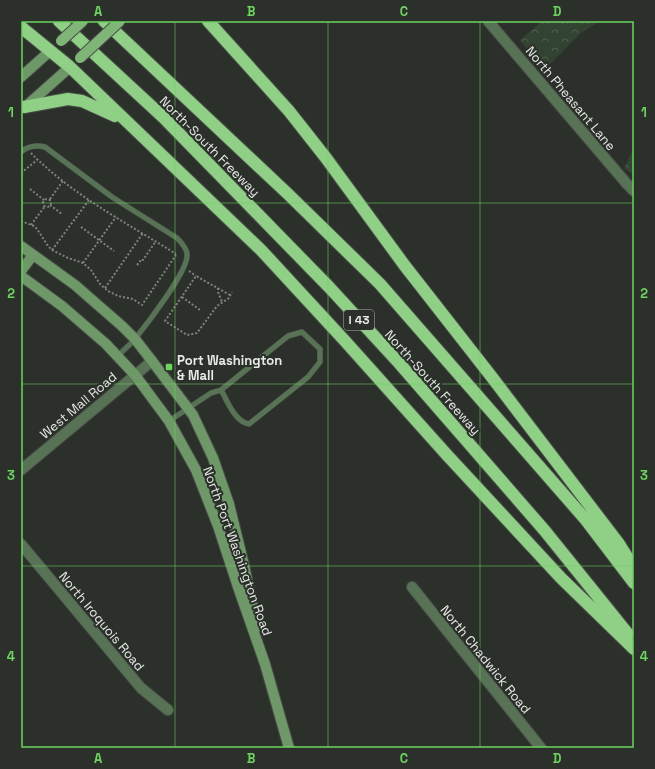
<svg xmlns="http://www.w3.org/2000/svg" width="655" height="769" viewBox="0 0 655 769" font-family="'Space Grotesk',sans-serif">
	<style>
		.forest { fill: url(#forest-crowns) }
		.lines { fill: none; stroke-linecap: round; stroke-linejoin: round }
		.service-casing { stroke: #494e48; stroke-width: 6 }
		.minor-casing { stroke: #494e48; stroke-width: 12 }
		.secondary-casing { stroke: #494e48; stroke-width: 12 }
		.motorway-casing { stroke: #494e48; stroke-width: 14 }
		.path { stroke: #7f837e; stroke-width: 2; stroke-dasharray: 2 2; stroke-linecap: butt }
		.service { stroke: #587255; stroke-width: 5 }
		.minor { stroke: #587255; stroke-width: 10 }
		.secondary { stroke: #6f9869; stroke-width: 10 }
		.motorway { stroke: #8fcf86; stroke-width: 12 }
		.primary-bridge-casing { stroke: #494e48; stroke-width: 12; stroke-linecap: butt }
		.primary-bridge { stroke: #80b578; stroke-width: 10 }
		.grid { fill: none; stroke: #6ed361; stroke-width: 1; stroke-opacity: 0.55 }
		.poi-dot { fill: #6ed361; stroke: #2b302a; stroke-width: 1.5 }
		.labels { text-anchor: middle; stroke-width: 4; stroke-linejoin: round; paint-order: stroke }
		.shield { fill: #2b302a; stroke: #aeb2ad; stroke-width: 1 }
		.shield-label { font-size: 12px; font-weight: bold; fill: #e6e9e5 }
		.street-label { font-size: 13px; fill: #e6e9e5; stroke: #2b302a }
		.poi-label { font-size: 13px; font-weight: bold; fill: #e6e9e5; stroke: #2b302a; text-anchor: start }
		.neatline { fill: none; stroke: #6ed361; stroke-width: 1.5 }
		.grid-label { font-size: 13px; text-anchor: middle; font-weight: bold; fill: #6ed361 }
	</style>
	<defs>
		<pattern id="forest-crowns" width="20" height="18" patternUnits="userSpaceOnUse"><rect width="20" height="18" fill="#334331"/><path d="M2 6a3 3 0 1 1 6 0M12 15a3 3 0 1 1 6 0" fill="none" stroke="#515e4f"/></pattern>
	</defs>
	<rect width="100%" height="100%" fill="#2b302a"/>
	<path class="forest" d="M542,21H601L582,32L543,71L520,40Z
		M634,148V175L624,168Z"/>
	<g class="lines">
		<g class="service-casing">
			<path id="service" d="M21,152C28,146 36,145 45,147L112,197L177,238C181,242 188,249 187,256C187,272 147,324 135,339C130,345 123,350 118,356
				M169,421L211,393L221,390L288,336L302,332L320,349V362L308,377L249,424C235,422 228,402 221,390"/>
		</g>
		<g class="minor-casing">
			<path id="minor" d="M488,21L627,184L634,191
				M21,470L152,361
				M21,544L141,688L168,710
				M412,587L541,748"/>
		</g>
		<g class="secondary-casing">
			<path id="secondary" d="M21,77L50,51
				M24,108L70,67
				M21,246L75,285L122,326L135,339L152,361L193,415L213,458L229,504L244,565L257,627
				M21,271L33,255
				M21,276L62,306L106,344L135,375L169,421L196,470L218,526L239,590L265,664L289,748"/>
		</g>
		<g class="motorway-casing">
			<path id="motorway" d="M59,21L163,117L329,287L399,363L545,531L628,634
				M104,21L288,194L380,284L586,520L634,583
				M208,21L289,111L326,158L405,266L491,376L619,544L634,568
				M21,27L70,67L261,250L345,341L447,455L561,578L634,649
				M24,107L68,99L82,101L115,116"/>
		</g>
		<path class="path" d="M31,153C72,195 127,223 176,254
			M21,173L37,160
			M21,183L23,185
			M30,189L44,200
			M50,199L63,181
			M43 203a4 4 0 1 1 8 0a4 4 0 1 1-8 0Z
			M50,205L62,214
			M21,221L34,226L37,229L48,246L52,250L68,258L83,263L91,270L100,284L108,291L118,296L133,299L142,305L176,255
			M31,225L45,206
			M81,227L114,251
			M52,250L89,200
			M83,263L116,217
			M137,265L142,259L143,260L156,241
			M189,271L196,276
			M105,288L143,233
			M218,288V292L222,302
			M230,295L196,276L165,321L187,335L197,333L217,306L229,298L232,292
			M182,297L200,310"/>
		<use href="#service" class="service"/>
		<use href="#minor" class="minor"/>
		<use href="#secondary" class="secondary"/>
		<use href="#motorway" class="motorway"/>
		<g class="primary-bridge-casing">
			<path id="primary-bridge" d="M61,41L83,21
				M80,58L120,21"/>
		</g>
		<use href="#primary-bridge" class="primary-bridge"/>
	</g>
	<path class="grid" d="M175,21V748M328,21V748M480,21V748M21,203H634M21,384H634M21,566H634"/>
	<rect class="poi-dot" x="165" y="363" width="8" height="8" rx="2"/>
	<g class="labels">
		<rect class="shield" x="344" y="310" width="30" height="20" rx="3"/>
		<g class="shield-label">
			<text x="359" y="324">I 43</text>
		</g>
		<g class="street-label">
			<text transform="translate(571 98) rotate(50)" y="5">North Pheasant Lane</text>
			<text transform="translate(210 146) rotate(45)" y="5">North-South Freeway</text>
			<text transform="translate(433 382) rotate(48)" y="5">North-South Freeway</text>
			<text transform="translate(78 405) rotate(-40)" y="5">West Mall Road</text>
			<text transform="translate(238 551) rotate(70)" y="5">North Port Washington Road</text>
			<text transform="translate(102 621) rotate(50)" y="5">North Iroquois Road</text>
			<text transform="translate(486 659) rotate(51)" y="5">North Chadwick Road</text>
		</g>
		<g class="poi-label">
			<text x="177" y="365">Port Washington<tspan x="177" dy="15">&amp; Mall</tspan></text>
		</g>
	</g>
	<rect width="655" height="769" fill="none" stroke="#2b302a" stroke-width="44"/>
	<rect x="22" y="22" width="611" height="725" class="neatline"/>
	<g class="grid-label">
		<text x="98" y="16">A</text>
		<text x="251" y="16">B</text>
		<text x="404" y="16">C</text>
		<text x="557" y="16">D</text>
		<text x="11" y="117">1</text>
		<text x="644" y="117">1</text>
		<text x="11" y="298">2</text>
		<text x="644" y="298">2</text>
		<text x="11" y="480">3</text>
		<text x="644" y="480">3</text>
		<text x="11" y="661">4</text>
		<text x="644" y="661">4</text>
		<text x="98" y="763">A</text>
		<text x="251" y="763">B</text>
		<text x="404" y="763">C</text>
		<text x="557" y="763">D</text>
	</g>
</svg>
